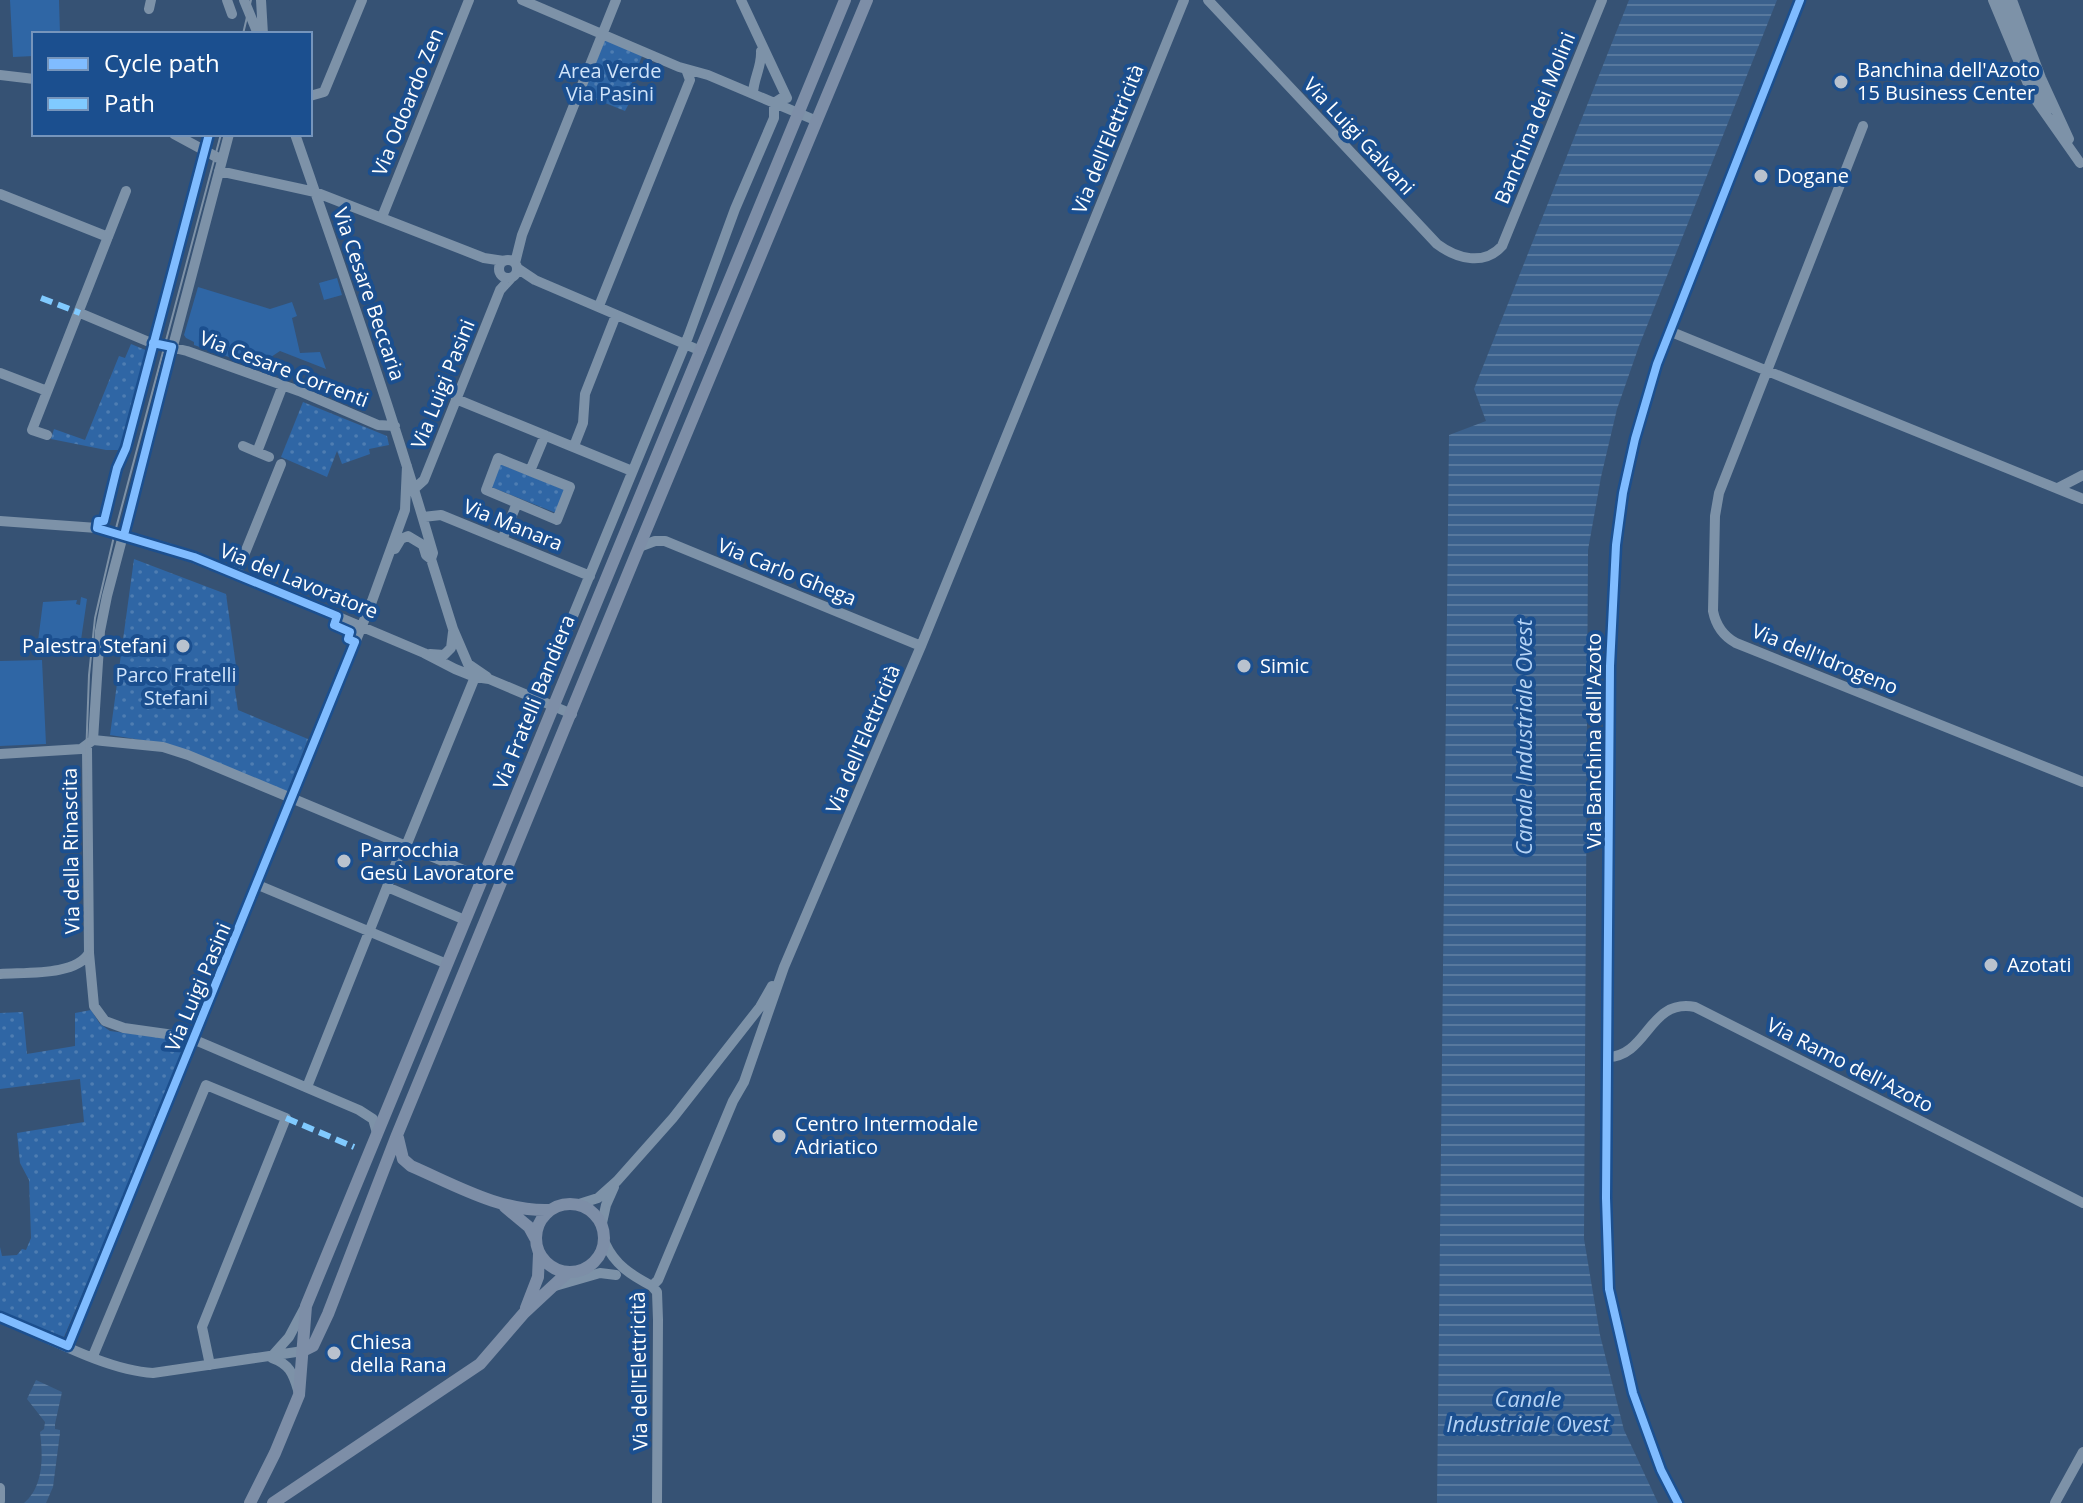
<svg xmlns="http://www.w3.org/2000/svg" width="2083" height="1503" viewBox="0 0 2083 1503" font-family="'Open Sans',sans-serif">
	<style>
		.green { fill: #2f66a5 }
		.park { fill: url(#park-dots) }
		.water { fill: url(#water-rules) }
		.lines { fill: none; stroke-linecap: round; stroke-linejoin: round }
		.minor { stroke: #7d92a8; stroke-width: 10 }
		.major { stroke: #7d8ea7; stroke-width: 12 }
		.tram { stroke: #7e92a7; stroke-width: 2 }
		.quiet { stroke: #80caff; stroke-width: 6; stroke-dasharray: 12 6; stroke-linecap: butt }
		.cycleway-casing { stroke: #1b4f8f; stroke-width: 13 }
		.cycleway { stroke: #80bcff; stroke-width: 8 }
		.poi-dot { fill: #b9c2ce; stroke: #1b4f8f; stroke-width: 3 }
		.labels { text-anchor: middle; stroke-width: 8; stroke-linejoin: round; paint-order: stroke }
		.poi-label { font-size: 20px; fill: #fff; stroke: #1b4f8f; text-anchor: start }
		.park-label { font-size: 20px; fill: #cfe3fa; stroke: #1b4f8f }
		.street-label { font-size: 20px; fill: #fff; stroke: #1b4f8f }
		.water-label { font-size: 22px; font-style: italic; fill: #b5d3f5; stroke: #1b4f8f }
	</style>
	<defs>
		<pattern id="park-dots" width="8" height="8" patternUnits="userSpaceOnUse" patternTransform="scale(2)"><rect width="8" height="8" fill="#2f66a5"/><path d="M2 2h.1M6 6h.1" fill="none" stroke="#4e7db2" stroke-width="1.8" stroke-linecap="round"/></pattern>
		<pattern id="water-rules" width="6" height="5" patternUnits="userSpaceOnUse" patternTransform="scale(2)"><rect width="6" height="5" fill="#3b618d"/><path d="M0 2.5h6" fill="none" stroke="#58799e"/></pattern>
	</defs>
	<rect width="100%" height="100%" fill="#365274"/>
	<path class="green" d="M10,0H59L60,34H34V56L13,57Z
		M337,278L342,295L324,300L319,283Z
		M198,287L270,309L292,302L297,316L292,318L300,353L320,352L326,369L280,351L271,357L269,371L194,345V342L186,338L184,335Z
		M81,597L87,599L81,640L38,641L43,602L77,600L76,604L80,605Z
		M42,660L46,744L0,746V661Z"/>
	<path class="park" d="M605,40L642,56L631,85L637,88L625,111L583,94Z
		M131,344L148,351L121,450H106L51,439L54,429L85,440L119,356L125,358Z
		M303,402L387,436L389,445L369,449L370,454L342,464L337,451L327,477L281,457Z
		M500,464L565,490L556,513L491,487Z
		M134,559L226,594L236,666L235,690L238,710L308,739L288,792L167,744L110,735Z
		M91,1010L100,1024L110,1031L164,1038L189,1044L64,1337L0,1312V1247L2,1256L17,1255L22,1249L26,1250L31,1238L29,1180L20,1163L17,1133L84,1122L80,1079L0,1089V1013L23,1012L27,1054L75,1046V1013Z"/>
	<path class="water" d="M1629,0H1777L1639,346L1617,409L1601,477L1588,550L1584,1239L1600,1335L1624,1430L1658,1503H1437L1449,435L1486,421L1474,389Z
		M36,1380L62,1392L55,1424V1429L60,1430V1433L53,1487L46,1503H24C44,1486 43,1456 40,1432L44,1429L45,1422L27,1399Z"/>
	<g class="lines">
		<path class="minor" d="M227,0L232,14
			M244,0L258,34
			M261,0L263,34
			M522,0L679,67L708,75L817,121
			M741,0L787,98
			M1208,0L1437,244C1457,259 1484,266 1502,246L1602,0
			M1993,0L2033,96L2080,163
			M2002,0L2035,83L2049,109
			M2012,0L2041,78L2069,139
			M149,9L151,0
			M0,75L34,79
			M753,94C753,79 762,67 761,51
			M310,96L324,92L362,0
			M1863,126L1719,493L1715,516L1713,611C1716,626 1723,636 1736,643L2083,782
			M174,134L222,160
			M295,134C343,273 392,411 433,553L431,559L453,629L468,664L487,677
			M219,171L315,192L484,258L504,261
			M0,194L108,237
			M382,217L469,0
			M499 269a9 9 0 1 1 18 0a9 9 0 1 1-18 0Z
			M515,263L522,235L616,0
			M517,268L535,280L701,351
			M599,306L690,80L686,69
			M80,313L149,342L187,351L299,391L378,425L395,426
			M1669,331L2083,499
			M0,373L47,391
			M456,399L632,471
			M47,435L32,430L126,191
			M243,446L257,452
			M574,446L583,423L585,394L616,315
			M269,457L257,452L283,385
			M530,471L570,487L557,520L486,490L498,458L530,471L545,435
			M2058,488L2083,475
			M414,489L424,480L500,290L511,278
			M423,517L441,515L590,576
			M0,521L97,528L168,548L265,586L424,653L455,669L475,677L489,679L572,714
			M502,540L517,503
			M639,547L655,541H665L921,646
			M395,549L401,539L408,536L423,545L426,555L431,559
			M236,575L281,464
			M430,654L444,655L451,648L453,632
			M542,691L688,337L735,209L774,118V103L785,96
			M93,740L163,747L188,755L483,878
			M0,754L81,749L93,740L100,631L107,596L229,134
			M403,845L387,887L465,920
			M406,846L475,677
			M258,885L447,964
			M89,953L94,1006L105,1021L124,1028L188,1037L359,1110L373,1119L377,1133
			M0,974C25,972 76,976 89,953L87,748
			M1608,1057C1648,1056 1649,998 1695,1007L2083,1203
			M307,1087L387,887
			M579,1204L598,1198L617,1181L673,1118L760,1007L772,986
			M602,1223L606,1205L614,1187
			M605,1243C615,1265 631,1275 652,1286
			M555,1286L600,1273L616,1275
			M652,1286L658,1280L733,1101L744,1082L784,967L921,646L1184,0
			M652,1286L657,1292L658,1320L657,1503
			M0,1317C43,1335 107,1371 153,1373L303,1351
			M68,1346L372,601L405,510L407,466
			M93,1356L206,1085L286,1118L202,1327L210,1365
			M272,1356L289,1337L305,1307
			M272,1358C289,1364 293,1373 298,1390
			M0,1488V1501
			M1678,1503L1661,1470L1633,1393L1609,1289L1606,1198L1610,666L1616,545L1623,493L1635,439L1657,364L1800,0
			M2055,1503L2083,1452"/>
		<path class="major" d="M398,1138L403,1159L411,1166C455,1185 501,1212 550,1210
			M536 1238a34 34 0 1 1 68 0a34 34 0 1 1-68 0Z
			M505,1207L529,1227L535,1238
			M526,1308L538,1277L539,1254
			M303,1351L313,1346L328,1314L397,1135L639,547L867,0
			M250,1503L275,1453L299,1395L306,1306L845,0
			M273,1503L480,1364L524,1313L568,1272"/>
		<path class="tram" d="M243,34L251,0
			M0,974C25,972 75,975 89,952L86,758L89,675L95,618L115,532L221,134"/>
		<path class="quiet" d="M41,298L80,313
			M286,1118L354,1147"/>
		<g class="cycleway-casing">
			<path id="cycleway" d="M124,535L172,347L153,343
				M0,1317L68,1346L355,642L348,639L350,632L334,625L337,616L194,557L97,528L98,521H104L117,468L126,448L209,134
				M1678,1503L1661,1470L1633,1393L1609,1289L1606,1198L1610,666L1616,545L1623,493L1635,439L1657,364L1800,0"/>
		</g>
		<use href="#cycleway" class="cycleway"/>
	</g>
	<g class="poi-dot">
		<circle cx="1841" cy="82" r="8"/>
		<circle cx="1761" cy="176" r="8"/>
		<circle cx="183" cy="646" r="8"/>
		<circle cx="1244" cy="666" r="8"/>
		<circle cx="344" cy="861" r="8"/>
		<circle cx="1991" cy="965" r="8"/>
		<circle cx="779" cy="1136" r="8"/>
		<circle cx="334" cy="1353" r="8"/>
	</g>
	<g class="labels">
		<g class="poi-label">
			<text x="1857" y="77">Banchina dell'Azoto<tspan x="1857" dy="23">15 Business Center</tspan></text>
			<text x="1777" y="183">Dogane</text>
			<text x="167" y="653" text-anchor="end">Palestra Stefani</text>
			<text x="1260" y="673">Simic</text>
			<text x="360" y="857">Parrocchia<tspan x="360" dy="23">Gesù Lavoratore</tspan></text>
			<text x="2007" y="972">Azotati</text>
			<text x="795" y="1131">Centro Intermodale<tspan x="795" dy="23">Adriatico</tspan></text>
			<text x="350" y="1349">Chiesa<tspan x="350" dy="23">della Rana</tspan></text>
		</g>
		<g class="park-label">
			<text x="610" y="78">Area Verde<tspan x="610" dy="23">Via Pasini</tspan></text>
			<text x="176" y="682">Parco Fratelli<tspan x="176" dy="23">Stefani</tspan></text>
		</g>
		<g class="street-label">
			<text transform="translate(408 102) rotate(-68)" y="7">Via Odoardo Zen</text>
			<text transform="translate(1535 118) rotate(-68)" y="7">Banchina dei Molini</text>
			<text transform="translate(1359 136) rotate(47)" y="7">Via Luigi Galvani</text>
			<text transform="translate(1108 139) rotate(-68)" y="7">Via dell'Elettricità</text>
			<text transform="translate(369 294) rotate(71)" y="7">Via Cesare Beccaria</text>
			<text transform="translate(284 369) rotate(21)" y="7">Via Cesare Correnti</text>
			<text transform="translate(443 384) rotate(-68)" y="7">Via Luigi Pasini</text>
			<text transform="translate(513 525) rotate(22)" y="7">Via Manara</text>
			<text transform="translate(787 572) rotate(22)" y="7">Via Carlo Ghega</text>
			<text transform="translate(299 581) rotate(22)" y="7">Via del Lavoratore</text>
			<text transform="translate(1825 659) rotate(22)" y="7">Via dell'Idrogeno</text>
			<text transform="translate(534 702) rotate(-68)" y="7">Via Fratelli Bandiera</text>
			<text transform="translate(863 739) rotate(-67)" y="7">Via dell'Elettricità</text>
			<text transform="translate(1594 741) rotate(-90)" y="7">Via Banchina dell'Azoto</text>
			<text transform="translate(71 851) rotate(-91)" y="7">Via della Rinascita</text>
			<text transform="translate(198 987) rotate(-67)" y="7">Via Luigi Pasini</text>
			<text transform="translate(1850 1065) rotate(27)" y="7">Via Ramo dell'Azoto</text>
			<text transform="translate(639 1371) rotate(-91)" y="7">Via dell'Elettricità</text>
		</g>
		<g class="water-label">
			<text transform="translate(1524 737) rotate(-90)" y="8">Canale Industriale Ovest</text>
			<text x="1528" y="1407">Canale<tspan x="1528" dy="25">Industriale Ovest</tspan></text>
		</g>
	</g>
	<rect x="32" y="32" width="280" height="104" fill="#1b4f8f" stroke="#7695bc" stroke-width="2"/>
	<rect x="48" y="58" width="40" height="12" fill="#80bcff" stroke="#7695bc" stroke-width="2"/>
	<text x="104" y="72" font-size="24" fill="#ffffff">Cycle path</text>
	<rect x="48" y="98" width="40" height="12" fill="#80caff" stroke="#7695bc" stroke-width="2"/>
	<text x="104" y="112" font-size="24" fill="#ffffff">Path</text>
</svg>
